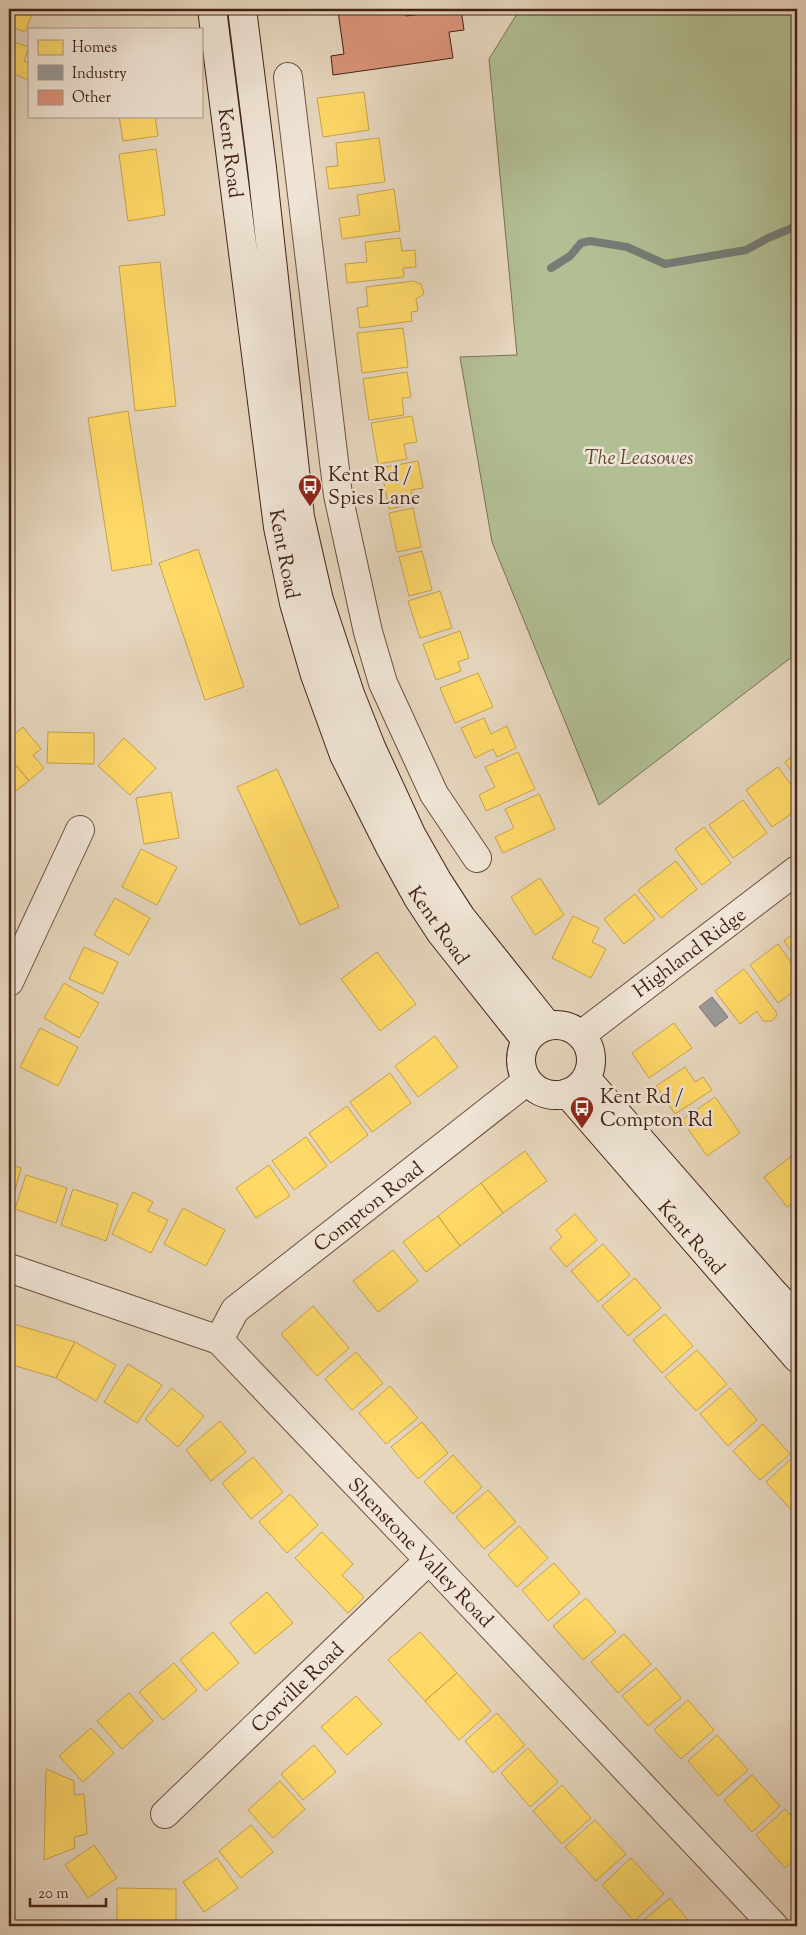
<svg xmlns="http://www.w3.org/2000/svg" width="806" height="1935" viewBox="0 0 806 1935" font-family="'Sorts Mill Goudy',serif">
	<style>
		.green { fill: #b2be94; stroke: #7a7055 }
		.homes { fill: #ffd966; stroke: #c7a24e }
		.industry { fill: #999; stroke: #7f7572 }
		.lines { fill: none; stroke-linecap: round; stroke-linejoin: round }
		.stream { stroke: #757d75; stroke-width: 8 }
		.building { fill: #da9379; stroke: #432216 }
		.minor-casing { stroke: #6c4f40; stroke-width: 30 }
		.secondary-casing { stroke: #432216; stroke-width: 30 }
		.minor { stroke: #efe4d5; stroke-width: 28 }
		.secondary { stroke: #efe4d5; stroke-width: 28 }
		.labels { text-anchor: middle; stroke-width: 5; stroke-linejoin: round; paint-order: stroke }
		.street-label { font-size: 20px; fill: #432216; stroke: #efe4d5 }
		.park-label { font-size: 20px; font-style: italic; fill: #5f4936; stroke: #efe4d5 }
		.poi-label { font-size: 20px; fill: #432216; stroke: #efe4d5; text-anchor: start }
	</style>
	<rect width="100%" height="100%" fill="#e6d6be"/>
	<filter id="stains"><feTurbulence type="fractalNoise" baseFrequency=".004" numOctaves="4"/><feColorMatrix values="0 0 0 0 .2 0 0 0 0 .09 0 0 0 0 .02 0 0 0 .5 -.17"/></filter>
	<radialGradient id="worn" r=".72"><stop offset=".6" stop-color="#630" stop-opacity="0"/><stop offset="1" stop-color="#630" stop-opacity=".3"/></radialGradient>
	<path class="green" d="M520,9H797V653L599,805L492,542L460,357L517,355L489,59Z"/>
	<path class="homes" d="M9,9H34L25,32L9,26Z
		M9,40L29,47L24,61L29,63V80L9,72Z
		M364,92L369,130L323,137L317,98Z
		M119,116H155L158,136L123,141Z
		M379,138L385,182L329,189L326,167L338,166L336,143Z
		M156,149L165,215L128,221L119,154Z
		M394,189L400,231L342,239L339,218L360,215L357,195Z
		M400,238L402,251L415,250L416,267L403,268L404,277L347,283L345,264L367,262L365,242Z
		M160,262L176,406L135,411L119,266Z
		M413,281L421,284L424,294L416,299L418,311L411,312L412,321L360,328L357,308L368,306L366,287Z
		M403,328L408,367L362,373L357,333Z
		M407,372L411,397L402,398L404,415L369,420L363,379Z
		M128,411L152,564L112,571L88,418Z
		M412,416L417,442L404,444L407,459L378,464L371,423Z
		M418,461L423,488L411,490L414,504L389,509L381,468Z
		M413,508L421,547L397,552L389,513Z
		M198,549L244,687L205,700L159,563Z
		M422,551L432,590L409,596L399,557Z
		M440,591L452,628L420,638L408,601Z
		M460,631L469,658L458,662L461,671L436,680L423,644Z
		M478,673L493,707L455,723L440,688Z
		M484,718L491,734L507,726L516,748L497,757L493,749L475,758L461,728Z
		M23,727L41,749L33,755L44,768L29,781L9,757V739Z
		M48,732L94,733V764L47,763Z
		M124,738L156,768L130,795L98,766Z
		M518,752L535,789L486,811L479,795L495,787L485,767Z
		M797,753V779L785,762Z
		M9,757L29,781L9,796Z
		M778,767L797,793V810L772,827L746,790Z
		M277,769L339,907L300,925L237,787Z
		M171,792L179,838L144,844L136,798Z
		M539,794L555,829L503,853L495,837L514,828L505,809Z
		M743,800L767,833L733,858L709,825Z
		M704,827L731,863L702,885L675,849Z
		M141,849L177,867L157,905L122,887Z
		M676,861L697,889L661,918L638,890Z
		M540,878L564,915L535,935L511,897Z
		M635,894L655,919L624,944L604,919Z
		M115,898L150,918L129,955L94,935Z
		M573,916L599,928L592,942L606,949L591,978L552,958Z
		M797,931V960L784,941Z
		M778,944L797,971V989L778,1003L750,965Z
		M84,947L118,962L103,994L69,979Z
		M377,952L416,1004L380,1031L341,979Z
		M744,969L777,1013L776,1017L771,1021H763L757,1011L740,1024L715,991Z
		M64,983L99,1003L79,1038L44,1018Z
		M674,1023L692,1048L649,1078L632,1053Z
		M40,1028L78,1047L58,1086L20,1067Z
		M435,1036L458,1067L418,1097L395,1066Z
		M685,1067L695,1082L703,1077L712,1090L675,1114L656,1086Z
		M390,1073L411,1103L372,1132L350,1102Z
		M715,1097L740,1133L707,1156L682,1120Z
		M347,1106L368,1135L331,1163L309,1133Z
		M306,1137L327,1166L294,1190L272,1161Z
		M525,1151L547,1181L503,1213L481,1183Z
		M797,1152V1199L787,1207L764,1177Z
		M9,1164L21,1168L10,1209H9Z
		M269,1165L290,1196L256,1218L236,1188Z
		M26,1175L67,1188L56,1223L15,1209Z
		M481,1183L503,1213L460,1246L438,1216Z
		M73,1189L118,1204L106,1241L61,1225Z
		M133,1192L153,1202L148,1211L168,1220L151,1253L112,1234Z
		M183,1208L225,1230L206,1266L164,1244Z
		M575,1214L597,1240L566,1267L550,1248L562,1237L556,1230Z
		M438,1216L460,1246L426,1272L403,1242Z
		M603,1244L630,1275L598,1302L571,1271Z
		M393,1250L418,1281L378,1312L353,1281Z
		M635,1278L661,1308L628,1336L602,1306Z
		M313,1306L349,1348L317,1376L281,1334Z
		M665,1314L693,1346L662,1373L633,1340Z
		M10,1323L75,1342L56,1378L9,1364Z
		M75,1342L116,1365L96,1401L56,1378Z
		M697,1350L727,1384L696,1411L665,1377Z
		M356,1352L383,1383L352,1410L325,1379Z
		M128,1364L162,1385L137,1423L104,1402Z
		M390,1386L418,1418L386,1444L359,1413Z
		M172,1388L204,1416L178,1447L145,1419Z
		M730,1388L757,1420L728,1446L700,1414Z
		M220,1421L246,1452L211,1481L186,1450Z
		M422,1422L448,1453L418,1479L391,1447Z
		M763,1424L790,1454L760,1480L733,1451Z
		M453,1455L482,1487L453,1514L424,1482Z
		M795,1455L797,1457V1511L795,1514L766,1482Z
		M253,1457L283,1492L251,1519L222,1483Z
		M488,1490L516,1522L484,1549L456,1517Z
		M290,1494L318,1525L287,1553L259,1522Z
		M519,1526L548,1558L517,1587L488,1555Z
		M322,1532L353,1564L342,1575L364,1597L348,1613L295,1558Z
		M554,1563L580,1593L548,1621L522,1590Z
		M267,1592L293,1623L255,1654L230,1623Z
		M586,1598L616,1632L583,1660L553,1626Z
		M213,1632L239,1663L206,1691L180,1660Z
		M420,1632L457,1673L425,1701L388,1660Z
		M624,1634L651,1664L618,1693L591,1662Z
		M174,1663L197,1690L163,1720L139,1692Z
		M656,1668L681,1698L648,1726L622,1696Z
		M457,1673L491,1711L459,1740L425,1701Z
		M129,1693L153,1721L122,1749L97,1721Z
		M356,1696L382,1724L347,1755L321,1727Z
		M688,1700L714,1730L681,1759L654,1730Z
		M497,1713L525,1745L493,1773L465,1741Z
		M91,1728L114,1753L83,1782L59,1756Z
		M717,1735L748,1770L718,1796L688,1761Z
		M314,1745L336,1772L303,1800L281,1774Z
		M528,1748L558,1782L530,1807L501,1773Z
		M46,1769L74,1781V1795L84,1794L87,1834L74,1837L75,1848L44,1860Z
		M752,1775L780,1806L752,1832L724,1800Z
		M280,1781L305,1809L273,1838L248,1810Z
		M562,1785L591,1818L562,1844L533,1811Z
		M785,1809L797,1823V1858L785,1868L756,1835Z
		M595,1820L626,1854L596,1881L565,1847Z
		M251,1825L273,1852L241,1878L219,1851Z
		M94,1845L117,1878L88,1898L65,1865Z
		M217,1858L238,1888L204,1912L183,1882Z
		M631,1858L664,1894L634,1921L602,1885Z
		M117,1888L176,1889V1926H117Z
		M670,1898L691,1924L688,1926H643L640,1923Z"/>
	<path class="industry" d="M712,997L728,1017L715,1027L699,1007Z"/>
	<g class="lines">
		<path class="stream" d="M551,268L570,256L581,243L590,241L627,247L665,264L746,250L768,238L797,226"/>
	</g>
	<path class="building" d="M352,9H405L406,16L461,9L464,30L449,32L453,58L333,75L331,56L344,54L338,11Z"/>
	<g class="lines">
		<g class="minor-casing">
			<path id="minor" d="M288,77L338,495L368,632L383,683L434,794L477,858
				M9,982L80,830
				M581,1035L797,870
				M9,1268L219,1340L429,1560L774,1926
				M219,1340L235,1310L527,1081
				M165,1814L429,1560"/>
		</g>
		<g class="secondary-casing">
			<path id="secondary" d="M212,9L278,527L294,603L315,675L344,755L390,847L418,898L441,933L526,1040
				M242,9L262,168L300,517L319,600L350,694L371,747L412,836L437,880L461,917L548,1026
				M521 1060a35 35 0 1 1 70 0a35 35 0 1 1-70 0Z
				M586,1078L772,1291L797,1318
				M567,1093L797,1358"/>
		</g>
		<use href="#minor" class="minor"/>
		<use href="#secondary" class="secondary"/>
	</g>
	<defs>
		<g id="bus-pin" transform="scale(1.25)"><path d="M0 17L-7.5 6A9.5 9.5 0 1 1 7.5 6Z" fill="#8f2418" stroke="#efe4d5"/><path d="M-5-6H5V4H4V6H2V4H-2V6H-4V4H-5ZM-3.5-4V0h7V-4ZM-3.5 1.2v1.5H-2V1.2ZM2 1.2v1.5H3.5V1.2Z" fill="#fff"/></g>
	</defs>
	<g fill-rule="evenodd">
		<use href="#bus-pin" x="310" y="486"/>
		<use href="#bus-pin" x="582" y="1108"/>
	</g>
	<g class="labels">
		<g class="street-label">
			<text transform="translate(231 153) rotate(83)" y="7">Kent Road</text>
			<text transform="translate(285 554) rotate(79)" y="7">Kent Road</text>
			<text transform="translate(439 925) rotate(55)" y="7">Kent Road</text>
			<text transform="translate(689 952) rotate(-37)" y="7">Highland Ridge</text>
			<text transform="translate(368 1206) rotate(-38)" y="7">Compton Road</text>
			<text transform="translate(692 1237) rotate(49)" y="7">Kent Road</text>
			<text transform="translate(421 1552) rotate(46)" y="7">Shenstone Valley Road</text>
			<text transform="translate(297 1687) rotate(-44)" y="7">Corville Road</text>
		</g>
		<g class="park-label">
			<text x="639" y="464">The Leasowes</text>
		</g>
		<g class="poi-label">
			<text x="328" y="481">Kent Rd /<tspan x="328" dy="23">Spies Lane</tspan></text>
			<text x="600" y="1103">Kent Rd /<tspan x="600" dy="23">Compton Rd</tspan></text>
		</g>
	</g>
	<rect width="806" height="1935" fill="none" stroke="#e6d6be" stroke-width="30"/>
	<rect x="10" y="10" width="786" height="1915" fill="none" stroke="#432216" stroke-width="2.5"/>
	<rect x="15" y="15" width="776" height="1905" fill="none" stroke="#432216"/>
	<rect x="28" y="28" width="175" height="90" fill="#efe4d5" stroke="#aa9689"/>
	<rect x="38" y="40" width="25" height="15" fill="#ffd966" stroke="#aa9689"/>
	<text x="72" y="52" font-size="15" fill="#432216">Homes</text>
	<rect x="38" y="65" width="25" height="15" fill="#999999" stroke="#aa9689"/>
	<text x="72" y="78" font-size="15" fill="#432216">Industry</text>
	<rect x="38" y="90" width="25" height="15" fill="#da9379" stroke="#aa9689"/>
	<text x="72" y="102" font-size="15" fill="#432216">Other</text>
	<path d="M30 1898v8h76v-8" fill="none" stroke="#432216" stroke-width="2.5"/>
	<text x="38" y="1898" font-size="15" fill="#432216" stroke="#efe4d5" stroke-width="4" paint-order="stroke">20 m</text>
	<rect width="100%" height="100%" filter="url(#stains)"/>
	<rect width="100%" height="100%" fill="url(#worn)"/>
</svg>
